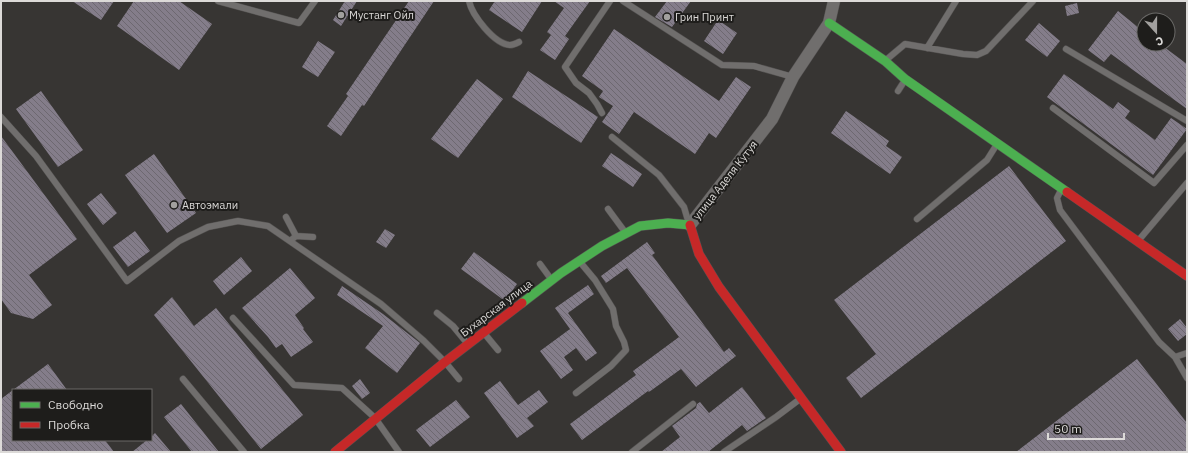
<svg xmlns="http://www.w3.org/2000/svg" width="1188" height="453" viewBox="0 0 1188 453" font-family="'IBM Plex Sans',sans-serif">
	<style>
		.building { fill: url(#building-back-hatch) }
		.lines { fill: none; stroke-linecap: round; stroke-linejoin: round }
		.lane-casing { stroke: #545251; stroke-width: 7 }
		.street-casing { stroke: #545251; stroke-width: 13 }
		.fast-casing { stroke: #545251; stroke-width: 10 }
		.jam-casing { stroke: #545251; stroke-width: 10 }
		.lane { stroke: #706e6d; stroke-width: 6 }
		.street { stroke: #706e6d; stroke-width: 12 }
		.fast { stroke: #4caf50; stroke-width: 9 }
		.jam { stroke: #c62828; stroke-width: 9 }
		.poi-dot { fill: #a2a09e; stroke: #1e1d1b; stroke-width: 1.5 }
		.labels { text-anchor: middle; stroke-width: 4; stroke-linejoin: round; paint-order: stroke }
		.poi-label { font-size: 11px; fill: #dcdad8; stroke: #1e1d1b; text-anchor: start }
		.street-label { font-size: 11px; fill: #dcdad8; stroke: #1e1d1b }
	</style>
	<defs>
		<pattern id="building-back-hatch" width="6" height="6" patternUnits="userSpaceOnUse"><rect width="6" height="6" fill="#847d8a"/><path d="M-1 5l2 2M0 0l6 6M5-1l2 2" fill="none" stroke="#6d6870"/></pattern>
	</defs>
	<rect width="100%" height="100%" fill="#373533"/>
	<path class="building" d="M72,1H114L101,20Z
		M134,1H179L212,24L179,70L117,26Z
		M345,1H357L341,26L333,20Z
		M409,1H434L364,106L362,105L341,136L327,126L348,96L346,94Z
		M495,1H542L522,32L489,10Z
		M554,1H590L565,36L569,39L555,60L540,50L551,35L547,32L564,8Z
		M667,1H691L672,27L655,17Z
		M1077,3L1079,13L1067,16L1065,6Z
		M1118,11L1144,32V44H1160L1187,64V109L1111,54L1104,62L1088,50Z
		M718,20L737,33L723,54L704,41Z
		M1039,23L1060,41L1047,57L1025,40Z
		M614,29L719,101L736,77L751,87L716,138L709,133L695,154L634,112L619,134L602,122L613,106L599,97L603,91L582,76Z
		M318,41L335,52L318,77L302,67Z
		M528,71L598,117L581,143L512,97Z
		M1064,74L1113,109L1118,102L1130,111L1125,118L1155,140L1171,118L1187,129L1153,175L1047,97Z
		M477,79L503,99L458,158L431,139Z
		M41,91L83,150L58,167L16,109Z
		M846,111L889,141L886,146L902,157L890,174L831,133Z
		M1,136L77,239L29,275L52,305L33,319L11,313L1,299Z
		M611,153L642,174L633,187L602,166Z
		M154,154L196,213L167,233L125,175Z
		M1009,166L1066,241L861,398L846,378L876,354L834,300Z
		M101,193L117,213L103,225L87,204Z
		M385,229L395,235L386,248L376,242Z
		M135,231L150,251L128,267L113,247Z
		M647,242L655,253L652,255L724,352L729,348L736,356L696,387L681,369L649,392L648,391L582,440L570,424L636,375L633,371L679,337L627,268L606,283L601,276Z
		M474,252L517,284L505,301L461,269Z
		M241,257L252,271L224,295L213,281Z
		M290,268L315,298L295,315L304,328L303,329L313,342L291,357L282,344L276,348L268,337L242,308Z
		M588,285L594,294L568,313L597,353L586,361L576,348L564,357L573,370L561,379L540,351L570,329L555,308Z
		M342,286L383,314L420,343L397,373L365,348L383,326L337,295Z
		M172,297L194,326L216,308L303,415L261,449L154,315Z
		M1180,319L1187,328V334L1178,341L1168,329Z
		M1137,359L1187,423V452H1016Z
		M48,364L67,390H13Z
		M360,379L370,393L362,399L352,386Z
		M500,381L518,405L539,390L548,402L527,418L534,426L517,438L484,393Z
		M742,387L766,418L747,431L742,425L708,452H661L680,437L672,426L696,408L697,404L700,402L709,413Z
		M13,390V440H105L114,452H1V399Z
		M456,400L470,417L430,447L416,430Z
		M181,404L219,452H192L164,417Z
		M155,433L171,452H132L147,440H151V437Z"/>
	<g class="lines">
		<g class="lane-casing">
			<path id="lane" d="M218,1L299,23L315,1
				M469,1C472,15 494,44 510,45C513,45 517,43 519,42
				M623,1L722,65L754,66L793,77
				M927,48L956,1
				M1066,49L1187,121
				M886,60L905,44L963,54L977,55L986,51L1033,1
				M898,91L905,80
				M1053,108L1154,183L1187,145
				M602,113L597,104L589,93L576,83L565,67L610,1
				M1,117L36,156L127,281L179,241L208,227L238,221L268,226L381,304L424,341L445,362L459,379
				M612,137L659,175L684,207L689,224
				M1061,190L1057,198L1060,210L1159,342L1175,357L1187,353
				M608,209L625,232
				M286,217L296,236
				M917,219L987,160L997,144
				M290,241L296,236L313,237
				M1138,241L1187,183
				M540,264L551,279
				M437,313L453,326L467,343
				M233,318L294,385L342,388L375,418L399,452
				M484,333L498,350
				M1175,357L1187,378
				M183,379L244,452
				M576,393L611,366L626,350L624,342L616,326L613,309L595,280L580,262
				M632,452L693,404
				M724,452L776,417L800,399"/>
		</g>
		<g class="street-casing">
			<path id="street" d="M690,225L772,119L793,77L829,23L834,1"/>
		</g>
		<g class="fast-casing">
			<path id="fast" d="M829,23L885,61L905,79L1067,192
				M522,303L561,273L602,246L640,226L668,223L690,225"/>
		</g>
		<g class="jam-casing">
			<path id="jam" d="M1067,192L1187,276
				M690,225L699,254L719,287L841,452
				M335,452L445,362L522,303"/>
		</g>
		<use href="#lane" class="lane"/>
		<use href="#street" class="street"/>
		<use href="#fast" class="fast"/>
		<use href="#jam" class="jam"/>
	</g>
	<g class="poi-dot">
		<circle cx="341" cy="15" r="4"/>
		<circle cx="667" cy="17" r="4"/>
		<circle cx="174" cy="205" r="4"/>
	</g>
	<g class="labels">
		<g class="poi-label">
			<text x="349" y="19">Мустанг Ойл</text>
			<text x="675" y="21">Грин Принт</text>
			<text x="182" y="209">Автоэмали</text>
		</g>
		<g class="street-label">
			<text transform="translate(725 180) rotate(-52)" y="4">улица Аделя Кутуя</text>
			<text transform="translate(496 308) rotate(-37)" y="4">Бухарская улица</text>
		</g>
	</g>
	<rect width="1188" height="453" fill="none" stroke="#dcdad8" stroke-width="4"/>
	<rect x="12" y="389" width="140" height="52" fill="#1e1d1b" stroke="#6a6967"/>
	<rect x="20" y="402" width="20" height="6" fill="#4caf50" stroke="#6a6967"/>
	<text x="48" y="409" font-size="12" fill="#dcdad8">Свободно</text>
	<rect x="20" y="422" width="20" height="6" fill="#c62828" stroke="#6a6967"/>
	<text x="48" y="429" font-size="12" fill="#dcdad8">Пробка</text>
	<g transform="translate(1156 32) rotate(159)"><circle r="19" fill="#1e1d1b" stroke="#6a6967"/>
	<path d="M0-3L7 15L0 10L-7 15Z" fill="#a2a09e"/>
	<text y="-6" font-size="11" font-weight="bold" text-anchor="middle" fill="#dcdad8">С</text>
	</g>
	<path d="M1048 433v6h76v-6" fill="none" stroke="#dcdad8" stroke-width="2"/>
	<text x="1054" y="433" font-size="12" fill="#dcdad8" stroke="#1e1d1b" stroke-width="3" paint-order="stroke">50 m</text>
</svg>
